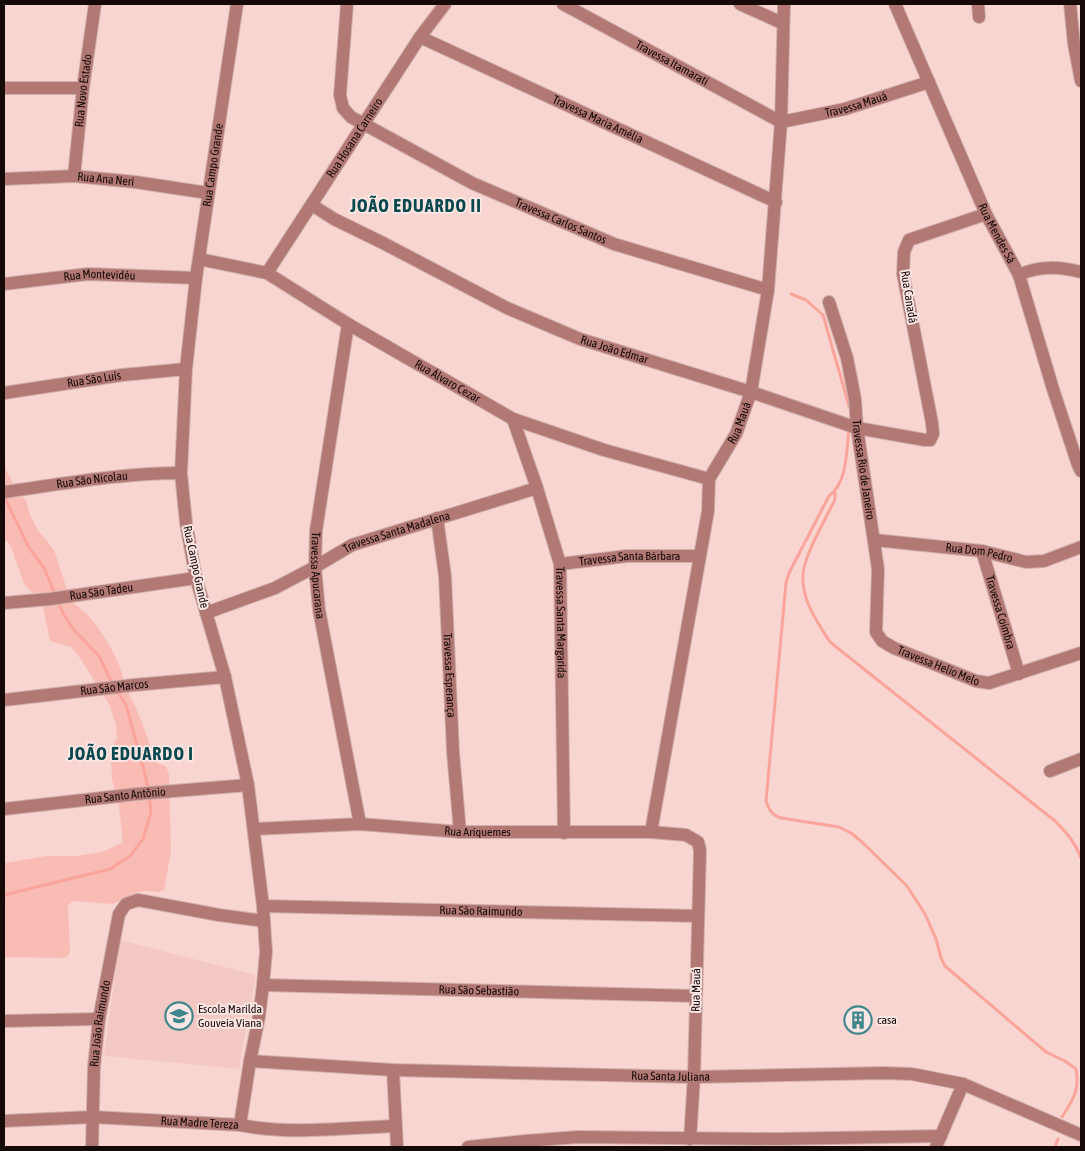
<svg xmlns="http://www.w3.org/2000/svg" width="1085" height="1151" viewBox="0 0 1085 1151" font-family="'Asap Condensed',sans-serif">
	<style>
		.built { fill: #f4c8c3 }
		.green { fill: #f9bcb5 }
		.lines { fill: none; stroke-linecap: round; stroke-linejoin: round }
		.stream { stroke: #faa49b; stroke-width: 3 }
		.minor-casing { stroke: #d0b0ad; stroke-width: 14 }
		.tertiary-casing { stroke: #d0b0ad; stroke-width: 14 }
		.minor { stroke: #b27873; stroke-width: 12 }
		.tertiary { stroke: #b27873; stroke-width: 12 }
		.labels { text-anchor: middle; stroke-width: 4; stroke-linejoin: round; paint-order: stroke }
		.street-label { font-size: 12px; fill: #160a09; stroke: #fce6e4 }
		.poi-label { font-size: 12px; fill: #160a09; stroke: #fce6e4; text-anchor: start }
		.district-label { font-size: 18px; font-weight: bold; letter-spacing: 1px; fill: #07484e; stroke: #fce6e4 }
	</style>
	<rect width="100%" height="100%" fill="#f9d5d1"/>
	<path class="built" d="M120,940L256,975L239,1069L104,1056Z"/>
	<path class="green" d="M4,452L6,470L16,489L26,501L31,517L38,530L54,550L71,602C89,611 108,640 116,658C122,671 125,686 131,698C142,719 148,741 157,763L166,766L169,775L171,851L164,890L160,892L145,891L135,893L113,904L73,901L68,905L70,952L68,956L64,958L4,957V863L47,856H76L102,852L122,843V832L118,800L112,780L111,759L113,745L117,739L116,725L110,706L80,658L71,647L50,641L42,602L24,584L11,547L8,542L4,540Z"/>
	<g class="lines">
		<path class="stream" d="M791,294L806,300L823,315L849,406
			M849,430C846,451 848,482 829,496L789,573L786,583L766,801C769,810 772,815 781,818L839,827L851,833L862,842L907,886L925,914L936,939L941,958L945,966L1046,1052L1065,1061L1076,1069C1080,1091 1073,1099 1062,1117
			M835,493V499C826,519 805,553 803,574C801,599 817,622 830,642L1055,821C1067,833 1075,842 1081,858
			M4,496L28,546L44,568L55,594
			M58,602L63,613L73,629L99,656L112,683
			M117,691L126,705L146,778L148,789
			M4,895L110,869L130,856L143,839L151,812L149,795
			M1055,1147L1058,1139"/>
		<g class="minor-casing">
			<g id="minor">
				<path id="s1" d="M347,4L340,95L343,108L351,117L472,183L614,244L768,290"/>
				<path id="s2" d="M563,4L781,122L845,109L929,82"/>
				<path d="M740,4L782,23"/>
				<path d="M978,4L979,17"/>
				<path d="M1070,4L1074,44L1081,81"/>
				<path id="s3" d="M420,37L776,202"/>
				<path d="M4,88H83"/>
				<path id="s4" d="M74,176L83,88L95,4"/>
				<path id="s5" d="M4,179L74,176L135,182L208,193"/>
				<path id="s6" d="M312,205L334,219L383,243L507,308L580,339L751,392L857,428L925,440H930L933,434L932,423L903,274L904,252L909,240L986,214"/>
				<path id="s7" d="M199,259L267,273L348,324L513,419L604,450L709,479"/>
				<path id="s8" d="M267,273L420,37L445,4"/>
				<path d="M1019,275C1040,265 1060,267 1081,272"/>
				<path id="s9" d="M4,284L88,274L196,278"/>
				<path id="s10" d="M829,302L847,358L855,399L857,428L878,569L876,632L882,641L894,648L976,681L989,683L1081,653"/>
				<path id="s11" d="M348,324L316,531L315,567L319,610L360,824"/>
				<path id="s12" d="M4,393L122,375L186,369"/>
				<path id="s13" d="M513,419L537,488L560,564L564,833"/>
				<path id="s14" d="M4,492C62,484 121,473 181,473"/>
				<path id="s15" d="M437,518L445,576L453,752L460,832"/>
				<path id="s16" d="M874,540L982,551L1026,562L1044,561L1081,547"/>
				<path id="s17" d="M982,551L1019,674"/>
				<path id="s18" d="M560,564L627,556H700"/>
				<path id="s19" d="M4,603L50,599L196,578"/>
				<path id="s20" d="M206,613L275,588L315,567L352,545L537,488"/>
				<path id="s21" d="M4,700L134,685L225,677"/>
				<path d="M1050,771L1081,759"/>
				<path id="s22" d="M4,809L137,794L248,785"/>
				<path id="s23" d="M254,829L360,824L460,832H651L686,835L698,842L700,850L694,1077L690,1139"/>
				<path id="s24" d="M651,832L708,511L709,479L736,434L751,392L768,290L781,122L784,4"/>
				<path id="s25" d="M263,906L698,916"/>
				<path id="s26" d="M263,985L696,996"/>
				<path d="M4,1021L99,1019"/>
				<path id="s27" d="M250,1061L393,1070L694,1077L884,1073L912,1074L963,1084L1081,1135"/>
				<path d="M393,1070L397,1147"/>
				<path d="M240,1125C290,1135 344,1128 395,1126"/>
				<path id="s28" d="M92,1147L94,1067L99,1019L119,914L126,904L138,900L219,915L264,921"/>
				<path d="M468,1147L525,1141L578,1137L776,1139L941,1136"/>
				<path d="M936,1147L963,1084"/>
			</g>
		</g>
		<g class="tertiary-casing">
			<g id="tertiary">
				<path id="s29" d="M895,4L986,214L1019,275L1053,389L1078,465L1081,471"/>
				<path id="s30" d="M4,1121L93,1117L240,1125L250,1061L259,1017L263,985L266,952L263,906L248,785L225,677L196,578L186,523L181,473L186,369L196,278L237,4"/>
			</g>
		</g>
		<use href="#minor" class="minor"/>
		<use href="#tertiary" class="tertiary"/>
	</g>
	<defs>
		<g id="school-ring" transform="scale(1.4375)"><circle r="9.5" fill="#fce6e4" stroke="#3e868e" stroke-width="1.5"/><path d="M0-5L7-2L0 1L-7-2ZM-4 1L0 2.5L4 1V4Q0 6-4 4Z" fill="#3e868e"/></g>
		<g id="building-ring" transform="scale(1.4375)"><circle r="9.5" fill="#fce6e4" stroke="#3e868e" stroke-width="1.5"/><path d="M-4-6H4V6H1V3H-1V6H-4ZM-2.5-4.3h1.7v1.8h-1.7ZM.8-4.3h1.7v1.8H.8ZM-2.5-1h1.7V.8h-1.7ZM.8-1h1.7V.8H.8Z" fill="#3e868e"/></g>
	</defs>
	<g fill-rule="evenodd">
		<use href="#school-ring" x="179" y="1016"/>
		<use href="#building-ring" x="858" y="1020"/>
	</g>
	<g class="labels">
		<g class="street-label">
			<text dy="4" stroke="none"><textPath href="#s2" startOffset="124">Travessa Itamarati</textPath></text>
			<text dy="4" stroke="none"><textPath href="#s4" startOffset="86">Rua Novo Estado</textPath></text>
			<text dy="4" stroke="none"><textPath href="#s2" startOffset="325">Travessa Mauá</textPath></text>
			<text dy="4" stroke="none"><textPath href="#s3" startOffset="196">Travessa Maria Amélia</textPath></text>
			<text dy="4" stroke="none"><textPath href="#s8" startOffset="161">Rua Hosana Carneiro</textPath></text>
			<text dy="4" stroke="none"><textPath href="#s30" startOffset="1209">Rua Campo Grande</textPath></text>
			<text dy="4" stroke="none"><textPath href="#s5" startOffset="102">Rua Ana Neri</textPath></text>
			<text dy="4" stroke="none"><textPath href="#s1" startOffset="351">Travessa Carlos Santos</textPath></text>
			<text dy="4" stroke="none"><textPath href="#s29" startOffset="251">Rua Mendes Sá</textPath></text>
			<text dy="4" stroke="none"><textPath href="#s9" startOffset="96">Rua Montevidéu</textPath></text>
			<text transform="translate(909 297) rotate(81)" y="4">Rua Canadá</text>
			<text dy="4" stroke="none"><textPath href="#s6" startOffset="336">Rua João Edmar</textPath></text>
			<text dy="4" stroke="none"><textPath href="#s12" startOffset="91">Rua São Luís</textPath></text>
			<text dy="4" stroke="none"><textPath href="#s7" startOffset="280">Rua Álvaro Cezar</textPath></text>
			<text dy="4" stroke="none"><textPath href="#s24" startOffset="422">Rua Mauá</textPath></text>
			<text dy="4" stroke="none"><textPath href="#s10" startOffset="172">Travessa Rio de Janeiro</textPath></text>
			<text dy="4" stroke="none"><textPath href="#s14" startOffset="89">Rua São Nicolau</textPath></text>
			<text dy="4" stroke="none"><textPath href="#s20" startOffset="208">Travessa Santa Madalena</textPath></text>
			<text dy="4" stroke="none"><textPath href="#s16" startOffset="106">Rua Dom Pedro</textPath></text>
			<text dy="4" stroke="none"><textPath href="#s18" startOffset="70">Travessa Santa Bárbara</textPath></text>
			<text transform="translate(196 567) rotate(78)" y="4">Rua Campo Grande</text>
			<text dy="4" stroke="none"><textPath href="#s11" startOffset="254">Travessa Apucarana</textPath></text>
			<text dy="4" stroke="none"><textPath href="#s19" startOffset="98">Rua São Tadeu</textPath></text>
			<text dy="4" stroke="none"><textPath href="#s17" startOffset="64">Travessa Coimbra</textPath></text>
			<text dy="4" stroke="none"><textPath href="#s13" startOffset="211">Travessa Santa Margarida</textPath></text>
			<text dy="4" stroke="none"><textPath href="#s10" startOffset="408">Travessa Helio Melo</textPath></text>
			<text dy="4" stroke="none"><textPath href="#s15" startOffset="158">Travessa Esperança</textPath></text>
			<text dy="4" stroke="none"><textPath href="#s21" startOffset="111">Rua São Marcos</textPath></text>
			<text dy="4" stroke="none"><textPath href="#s22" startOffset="122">Rua Santo Antônio</textPath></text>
			<text dy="4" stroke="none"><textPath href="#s23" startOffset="224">Rua Ariquemes</textPath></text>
			<text dy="4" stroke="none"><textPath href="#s25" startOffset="218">Rua São Raimundo</textPath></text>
			<text dy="4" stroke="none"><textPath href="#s26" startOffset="216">Rua São Sebastião</textPath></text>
			<text transform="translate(696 990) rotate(-89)" y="4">Rua Mauá</text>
			<text dy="4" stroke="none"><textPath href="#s28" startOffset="124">Rua João Raimundo</textPath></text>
			<text dy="4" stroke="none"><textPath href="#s27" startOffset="421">Rua Santa Juliana</textPath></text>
			<text dy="4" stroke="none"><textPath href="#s30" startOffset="196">Rua Madre Tereza</textPath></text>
		</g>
		<g class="poi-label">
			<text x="198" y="1013">Escola Marilda<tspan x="198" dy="14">Gouveia Viana</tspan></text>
			<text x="877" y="1024">casa</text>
		</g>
		<g class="district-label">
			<text x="416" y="212">JOÃO EDUARDO II</text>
			<text x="131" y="760">JOÃO EDUARDO I</text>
		</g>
	</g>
	<rect width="1085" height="1151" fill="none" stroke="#160a09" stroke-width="10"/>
</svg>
